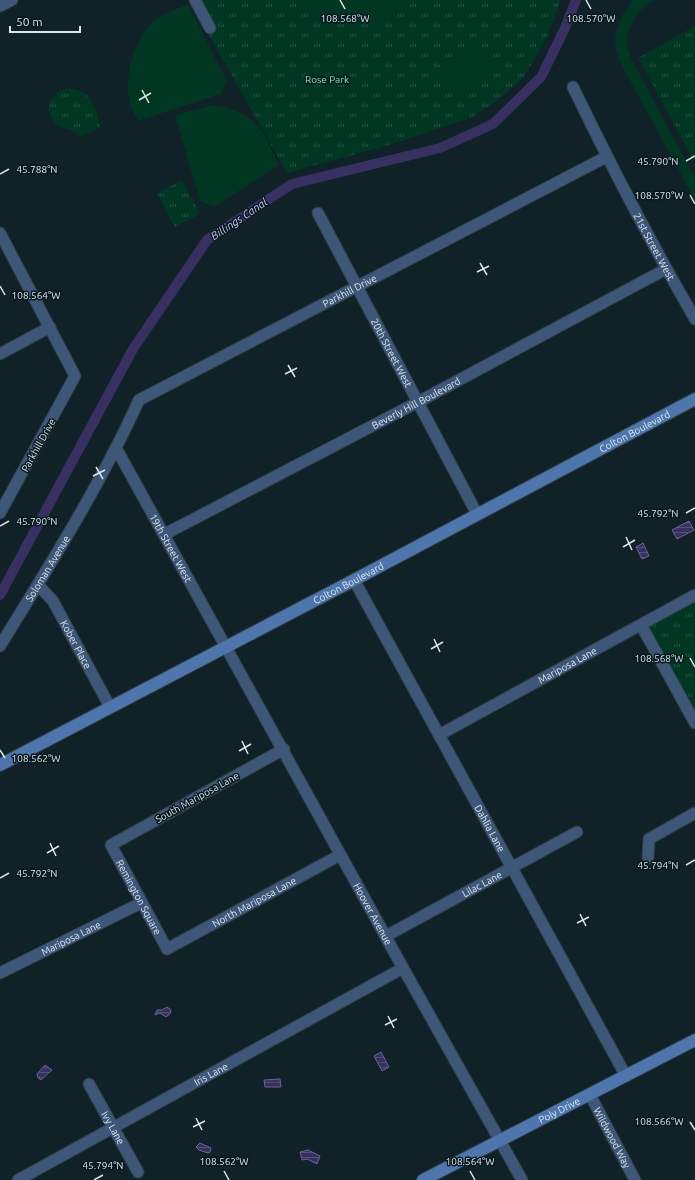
<svg xmlns="http://www.w3.org/2000/svg" width="695" height="1180" viewBox="0 0 695 1180" font-family="Ubuntu,sans-serif">
	<style>
		.park { fill: url(#park-tufts) }
		.pitch { fill: #003622 }
		.water { fill: url(#water-rules); stroke: #68678a }
		.lines { fill: none; stroke-linecap: round; stroke-linejoin: round }
		.canal { stroke: #373060; stroke-width: 10 }
		.street-casing { stroke: #2d3d43; stroke-width: 13 }
		.secondary-casing { stroke: #2d3d43; stroke-width: 14 }
		.street { stroke: #3e5779; stroke-width: 11 }
		.secondary { stroke: #4e76ad; stroke-width: 12 }
		.ticks { fill: none; stroke: #dce7eb; stroke-width: 1.5 }
		.labels { text-anchor: middle; stroke-width: 3; stroke-linejoin: round; paint-order: stroke }
		.park-label { font-size: 10px; fill: #8ae9bb; stroke: #07181f }
		.street-label { font-size: 10px; fill: #dce7eb; stroke: #07181f }
		.water-label { font-size: 11px; font-style: italic; fill: #cfcbfc; stroke: #07181f }
		.ticks-label { font-size: 10px; text-anchor: middle; fill: #dce7eb; stroke: #07181f; stroke-width: 3; stroke-linejoin: round; paint-order: stroke }
	</style>
	<defs>
		<pattern id="park-tufts" width="24" height="20" patternUnits="userSpaceOnUse"><rect width="24" height="20" fill="#003622"/><path d="M3 7l-1-3M5 7V3M7 7l1-3M15 17l-1-3M17 17v-4M19 17l1-3" fill="none" stroke="#255342"/></pattern>
		<pattern id="water-rules" width="6" height="5" patternUnits="userSpaceOnUse"><rect width="6" height="5" fill="#373060"/><path d="M0 2.5h6" fill="none" stroke="#534e77"/></pattern>
	</defs>
	<rect width="100%" height="100%" fill="#102128"/>
	<path class="park" d="M189,0H561L546,40L523,78L498,100L473,117L389,145L287,173Z
		M695,26V163L638,58Z
		M68,88C91,90 96,106 100,127L81,137L71,130L60,127L53,121L48,109L50,101L56,93Z
		M182,180L200,214L175,227L157,193Z
		M695,602V715L647,628Z"/>
	<path class="pitch" d="M301,0H394L397,12C361,25 332,28 301,0Z
		M634,0H655C640,7 625,27 627,46C627,49 630,54 631,58L695,178V200L621,64C619,57 615,48 615,40C615,28 626,7 634,0Z
		M188,4L227,81L221,94L138,121C136,116 133,112 131,107C122,81 133,39 154,21C163,13 178,9 188,4Z
		M479,42L494,71L454,92L439,63Z
		M213,105C257,113 262,127 279,165L214,207L200,201L175,115Z"/>
	<path class="water" d="M689,521L694,530L677,539L672,530Z
		M643,543L649,556L642,559L636,547Z
		M167,1007L171,1010L170,1014L166,1017L160,1013L155,1015L157,1010H162Z
		M381,1052L389,1067L382,1071L374,1056Z
		M45,1065L52,1070L41,1080L38,1078L37,1074Z
		M280,1079L281,1087H265L264,1080Z
		M200,1143L211,1148L210,1152L208,1153L199,1150L196,1147Z
		M308,1150L320,1156L317,1164L307,1159L302,1160L300,1152Z"/>
	<g class="lines">
		<path class="canal" d="M0,595L133,349L207,240L292,184L440,148L493,124L541,77L565,28L576,0"/>
		<g class="street-casing">
			<g id="street">
				<path d="M195,0L210,28"/>
				<path d="M0,6L12,0"/>
				<path id="s1" d="M573,87C611,166 651,243 695,319"/>
				<path id="s2" d="M318,213L477,514"/>
				<path d="M0,233L75,376L0,513"/>
				<path d="M0,354L50,327"/>
				<path id="s3" d="M116,448L403,968L522,1180"/>
				<path id="s4" d="M165,534L418,402L666,269"/>
				<path id="s5" d="M354,580L626,1076"/>
				<path id="s6" d="M38,585L53,601L110,707"/>
				<path d="M641,625L695,723"/>
				<path id="s7" d="M0,646C49,566 100,486 139,400L606,157"/>
				<path id="s8" d="M439,735L695,595"/>
				<path id="s9" d="M284,749L111,845L167,949L340,855"/>
				<path d="M648,858L649,839L695,813"/>
				<path id="s10" d="M386,936L577,832"/>
				<path id="s11" d="M0,973L141,903"/>
				<path id="s12" d="M89,1084L138,1172"/>
				<path id="s13" d="M590,1095L635,1180"/>
				<path id="s14" d="M18,1180L403,968"/>
			</g>
		</g>
		<g class="secondary-casing">
			<g id="secondary">
				<path id="s15" d="M0,765L354,580L695,399"/>
				<path id="s16" d="M423,1180L695,1040"/>
			</g>
		</g>
		<use href="#street" class="street"/>
		<use href="#secondary" class="secondary"/>
	</g>
	<path class="ticks" d="M340,0L345,9M586,0L591,9M142,90L149,103M139,100L151,93M686,161L695,156M0,174L9,169M690,195L695,204M480,263L487,275M477,272L489,266M0,286L5,295M288,365L295,377M285,374L297,368M96,467L103,479M93,476L105,470M686,513L695,508M0,526L9,521M626,537L632,550M623,547L635,540M434,639L440,652M431,649L443,642M690,658L695,667M242,741L248,754M0,750L5,758M239,751L251,744M50,843L56,856M47,853L59,846M686,865L695,860M0,878L9,873M580,914L586,926M577,923L589,917M388,1016L394,1028M385,1025L397,1019M196,1118L202,1130M690,1122L695,1130M193,1127L205,1121M224,1171L229,1180M470,1171L475,1180M94,1180L103,1175"/>
	<g class="labels">
		<g class="park-label">
			<text x="327" y="83">Rose Park</text>
		</g>
		<g class="street-label">
			<text dy="4" stroke="none"><textPath href="#s1" startOffset="179">21st Street West</textPath></text>
			<text dy="4" stroke="none"><textPath href="#s7" startOffset="520">Parkhill Drive</textPath></text>
			<text dy="4" stroke="none"><textPath href="#s2" startOffset="158">20th Street West</textPath></text>
			<text dy="4" stroke="none"><textPath href="#s4" startOffset="283">Beverly Hill Boulevard</textPath></text>
			<text dy="4" stroke="none"><textPath href="#s15" startOffset="717">Colton Boulevard</textPath></text>
			<text transform="translate(38 445) rotate(-61)" y="4">Parkhill Drive</text>
			<text dy="4" stroke="none"><textPath href="#s3" startOffset="114">19th Street West</textPath></text>
			<text dy="4" stroke="none"><textPath href="#s7" startOffset="91">Soloman Avenue</textPath></text>
			<text dy="4" stroke="none"><textPath href="#s15" startOffset="393">Colton Boulevard</textPath></text>
			<text dy="4" stroke="none"><textPath href="#s6" startOffset="71">Kober Place</textPath></text>
			<text dy="4" stroke="none"><textPath href="#s8" startOffset="146">Mariposa Lane</textPath></text>
			<text transform="translate(197 797) rotate(-29)" y="4">South Mariposa Lane</text>
			<text dy="4" stroke="none"><textPath href="#s5" startOffset="283">Dahlia Lane</textPath></text>
			<text dy="4" stroke="none"><textPath href="#s10" startOffset="109">Lilac Lane</textPath></text>
			<text dy="4" stroke="none"><textPath href="#s9" startOffset="257">Remington Square</textPath></text>
			<text dy="4" stroke="none"><textPath href="#s9" startOffset="415">North Mariposa Lane</textPath></text>
			<text dy="4" stroke="none"><textPath href="#s3" startOffset="532">Hoover Avenue</textPath></text>
			<text dy="4" stroke="none"><textPath href="#s11" startOffset="79">Mariposa Lane</textPath></text>
			<text dy="4" stroke="none"><textPath href="#s14" startOffset="220">Iris Lane</textPath></text>
			<text dy="4" stroke="none"><textPath href="#s16" startOffset="153">Poly Drive</textPath></text>
			<text dy="4" stroke="none"><textPath href="#s12" startOffset="50">Ivy Lane</textPath></text>
			<text dy="4" stroke="none"><textPath href="#s13" startOffset="48">Wildwood Way</textPath></text>
		</g>
		<g class="water-label">
			<text transform="translate(239 219) rotate(-34)" y="4">Billings Canal</text>
		</g>
	</g>
	<g class="ticks-label">
		<text x="345" y="22">108.568°W</text>
		<text x="591" y="22">108.570°W</text>
		<text x="658" y="165">45.790°N</text>
		<text x="37" y="173">45.788°N</text>
		<text x="659" y="199">108.570°W</text>
		<text x="36" y="299">108.564°W</text>
		<text x="658" y="517">45.792°N</text>
		<text x="37" y="525">45.790°N</text>
		<text x="659" y="662">108.568°W</text>
		<text x="36" y="762">108.562°W</text>
		<text x="658" y="869">45.794°N</text>
		<text x="37" y="877">45.792°N</text>
		<text x="659" y="1125">108.566°W</text>
		<text x="224" y="1165">108.562°W</text>
		<text x="470" y="1165">108.564°W</text>
		<text x="103" y="1169">45.794°N</text>
	</g>
	<path d="M10 26v6h70v-6" fill="none" stroke="#dce7eb" stroke-width="2"/>
	<text x="16" y="26" font-size="12" fill="#dce7eb" stroke="#07181f" stroke-width="3" paint-order="stroke">50 m</text>
</svg>
